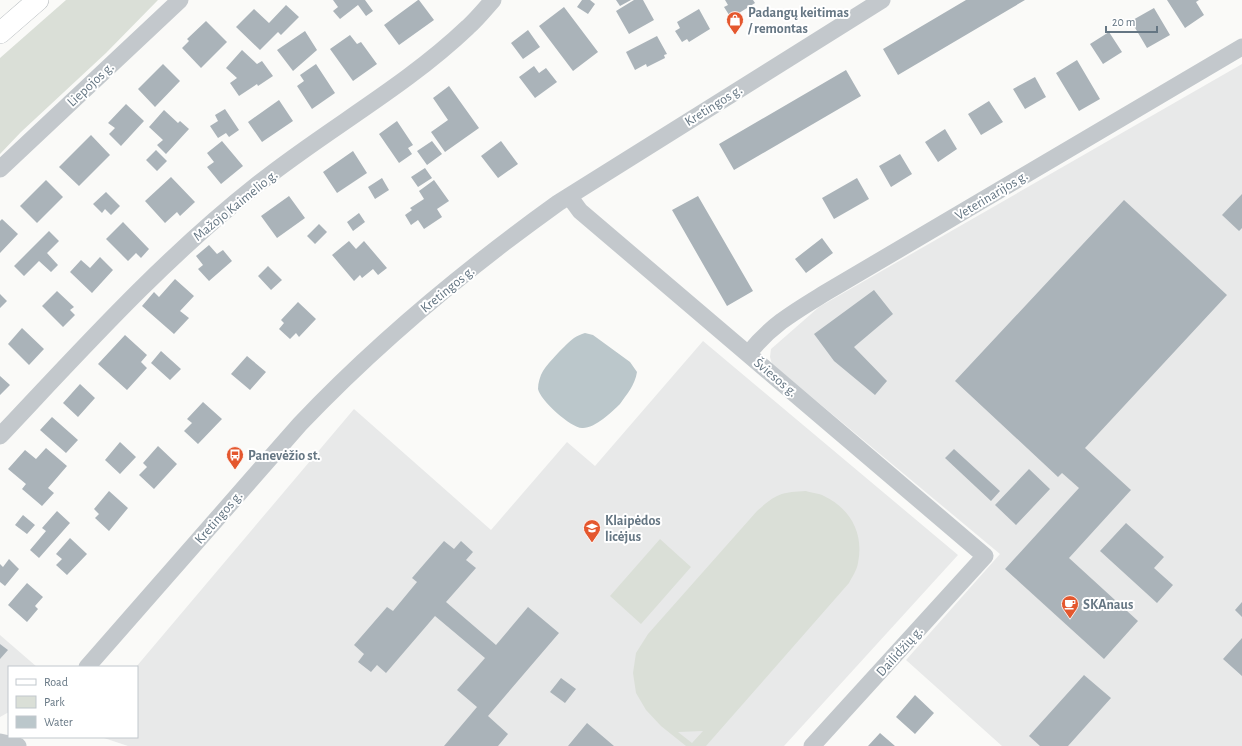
<svg xmlns="http://www.w3.org/2000/svg" width="1242" height="746" viewBox="0 0 1242 746" font-family="'Alegreya Sans',sans-serif">
	<style>
		.built { fill: #e8e9e9 }
		.green { fill: #dadfd7; fill-rule: evenodd }
		.water { fill: #bbc7cb }
		.building { fill: #aab3b9 }
		.lines { fill: none; stroke-linecap: round; stroke-linejoin: round }
		.major-casing { stroke: #b5babe; stroke-width: 22 }
		.minor { stroke: #c3c8cc; stroke-width: 17 }
		.major { stroke: #fff; stroke-width: 21 }
		.labels { text-anchor: middle; stroke-width: 4; stroke-linejoin: round; paint-order: stroke }
		.poi-label { font-size: 14px; font-weight: bold; fill: #657683; stroke: #fff; text-anchor: start }
		.street-label { font-size: 14px; fill: #657683; stroke: #fff }
	</style>
	<rect width="100%" height="100%" fill="#fafaf8"/>
	<path class="built" d="M1242,64V746H1002L906,660L1000,554L772,364L770,357L771,349L819,307Z
		M703,341L958,555L784,746H128L101,737H137V667H136L354,409L491,530L567,442L595,466Z
		M0,635L37,667H9V712L0,717Z"/>
	<path class="green" d="M66,0H158L106,53L21,132L0,154V58Z
		M806,491C812,493 819,493 824,496C851,509 864,534 858,563C857,570 852,577 849,583L706,746H686L661,726L646,710L636,693L633,673L636,653L648,634L757,511C776,494 781,492 806,491ZM703,731L692,743L678,732Z
		M660,539L691,567L641,624L610,596Z"/>
	<path class="water" d="M585,333L593,335L630,362L637,372C635,385 627,394 620,404C612,412 594,429 582,428C571,428 540,400 538,389C538,383 540,376 543,371C548,363 566,344 574,338C577,336 581,334 585,333Z"/>
	<path class="building" d="M333,0H365L373,11L366,16L358,5L340,19L333,11L338,7Z
		M418,0H419L434,20L399,45L384,25Z
		M582,0H590L595,4L588,14L577,7Z
		M616,0H631L620,6Z
		M634,0H643L654,20L629,34L616,11Z
		M725,0H753L755,3L731,18L724,7L728,5Z
		M966,0H1025L898,75L883,49Z
		M1167,0H1199L1196,2L1204,15L1185,28Z
		M286,5L299,17L281,35L278,32L260,50L236,27L254,9L269,23Z
		M564,7L598,52L573,71L539,26Z
		M1154,8L1170,35L1147,48L1131,21Z
		M699,9L710,29L689,42L687,39L682,42L675,31L680,28L677,22Z
		M206,21L227,42L201,68L182,48L189,41L187,39Z
		M528,30L540,47L523,59L511,43Z
		M305,31L317,50L293,71L277,50Z
		M1109,32L1122,52L1103,64L1090,44Z
		M350,35L357,44L361,42L377,64L353,81L330,49Z
		M657,36L667,54L664,55L665,58L647,67L646,64L635,70L626,52Z
		M242,50L257,64L262,61L273,76L258,86L257,84L239,96L230,83L237,78L226,68Z
		M1077,60L1100,99L1079,111L1056,73Z
		M163,64L180,81L155,107L138,89Z
		M316,64L335,93L312,109L297,86L304,81L300,75Z
		M534,66L539,73L546,68L557,82L535,98L519,77Z
		M846,70L861,96L734,170L719,144Z
		M1035,77L1046,97L1025,109L1013,89Z
		M449,86L479,128L445,152L431,132L448,120L433,98Z
		M279,100L293,121L262,142L248,122Z
		M989,101L1003,122L981,135L968,114Z
		M126,104L144,121L121,146L109,134L115,128L108,123Z
		M225,109L239,130L229,137L226,133L218,138L210,126L218,121L215,115Z
		M164,110L178,123L180,121L189,129L166,154L157,145L163,140L149,127Z
		M397,121L413,145L408,148L412,154L399,163L379,134Z
		M945,129L957,149L938,162L925,142Z
		M91,135L110,155L79,186L59,167Z
		M222,141L243,166L221,184L207,167L214,162L207,153Z
		M432,141L442,154L427,165L417,151Z
		M501,141L518,164L498,178L481,156Z
		M156,150L167,161L157,171L146,160Z
		M353,151L367,173L337,193L323,172Z
		M900,154L912,174L891,187L879,166Z
		M425,168L432,178L418,187L411,177Z
		M171,177L195,202L180,216L177,212L165,223L145,201Z
		M382,178L389,190L375,199L368,187Z
		M857,178L869,199L834,219L822,198Z
		M46,180L63,197L37,223L20,206Z
		M434,180L449,201L437,209L442,217L424,229L418,220L411,225L405,215L412,210L410,208L424,199L419,191Z
		M106,192L120,206L111,215L105,209L102,213L93,204Z
		M1242,194V228L1239,231L1222,215Z
		M289,196L305,218L277,238L261,216Z
		M698,196L753,291L727,306L672,210Z
		M1124,200L1227,295L1085,448L1131,490L1069,558L1138,621L1104,659L1005,569L1079,488L1062,473L1058,477L955,381Z
		M359,213L365,222L353,231L347,222Z
		M2,219L18,234L0,253V221Z
		M123,222L149,249L141,258L136,253L128,261L106,239Z
		M319,224L327,232L315,244L307,236Z
		M49,231L59,241L47,253L58,265L51,272L39,261L24,276L14,266Z
		M822,238L833,253L806,273L795,259Z
		M349,241L356,249L364,241L387,268L378,275L373,269L362,278L360,275L354,281L332,255Z
		M209,245L217,254L223,250L232,261L209,281L198,269L203,265L196,256Z
		M100,257L113,270L92,293L70,272L81,260L90,268Z
		M268,266L282,280L271,290L258,276Z
		M175,279L194,296L180,311L189,318L174,334L142,306L154,292L159,297Z
		M874,290L893,314L854,347L887,381L875,395L834,361L814,334Z
		M57,291L74,307L70,310L75,315L63,327L42,306Z
		M0,294L7,301L0,308Z
		M298,302L316,319L299,337L296,333L290,339L279,329L284,323L281,320Z
		M22,328L44,349L29,365L8,344Z
		M125,335L147,355L141,362L147,368L127,390L98,364Z
		M161,351L181,369L170,380L151,363Z
		M247,356L266,372L250,390L231,374Z
		M0,376L10,385L0,395Z
		M80,384L95,398L78,417L63,403Z
		M203,402L222,419L198,444L184,431L192,423L187,419Z
		M52,417L78,440L66,453L40,430Z
		M120,442L136,457L120,474L105,460Z
		M158,446L177,464L154,489L139,475L147,467L143,463Z
		M46,448L67,466L48,488L54,493L42,506L22,489L26,484L8,469L25,450L36,459Z
		M954,449L1000,491L991,501L945,458Z
		M1029,469L1050,489L1016,525L995,505Z
		M109,491L128,508L109,531L95,518L99,514L94,509Z
		M57,511L70,523L39,558L30,550L46,531L42,528Z
		M23,515L35,525L27,534L15,525Z
		M1126,523L1164,557L1154,568L1173,585L1157,603L1100,551Z
		M70,538L87,554L67,575L56,565L62,559L56,554Z
		M444,541L454,549L461,541L473,552L466,560L476,568L446,602L496,645L528,607L559,633L488,716L508,734L498,746H444L477,707L457,690L485,658L435,616L386,673L377,665L371,672L358,662L364,654L354,645L387,607L393,611L417,582L412,578Z
		M9,559L19,569L5,586L0,582V564L3,567Z
		M27,583L43,597L35,606L38,609L27,622L8,605Z
		M1242,602V617L1235,610Z
		M1242,638V676L1223,659Z
		M0,644L8,650L0,659Z
		M1084,675L1111,698L1068,746H1040L1029,736Z
		M561,678L576,689L565,703L550,692Z
		M915,695L934,713L915,734L896,717Z
		M587,723L614,746H568Z
		M880,733L895,746H868Z"/>
	<g class="lines">
		<g class="major-casing">
			<path id="major" d="M0,33L38,0"/>
		</g>
		<path class="minor" d="M0,169L180,0
			M569,196L580,211L985,556L812,746
			M748,354C771,325 794,312 825,293L1242,47
			M0,436C83,348 163,259 258,184C327,129 405,87 468,27C477,19 485,9 493,0
			M87,667L300,424C378,342 466,269 558,203L882,0
			M0,742L18,746"/>
		<use href="#major" class="major"/>
	</g>
	<defs>
		<g id="shop-pin" transform="scale(0.9)"><path d="M0 17L-7.5 6A9.5 9.5 0 1 1 7.5 6Z" fill="#e4572e" stroke="#fff"/><path d="M-5-2.5h2.3a2.7 3.5 0 0 1 5.4 0H5L5.5 6h-11ZM-1.5-2.5h3a1.5 2.3 0 0 0-3 0Z" fill="#fff"/></g>
		<g id="bus-pin" transform="scale(0.9)"><path d="M0 17L-7.5 6A9.5 9.5 0 1 1 7.5 6Z" fill="#e4572e" stroke="#fff"/><path d="M-5-6H5V4H4V6H2V4H-2V6H-4V4H-5ZM-3.5-4V0h7V-4ZM-3.5 1.2v1.5H-2V1.2ZM2 1.2v1.5H3.5V1.2Z" fill="#fff"/></g>
		<g id="school-pin" transform="scale(0.9)"><path d="M0 17L-7.5 6A9.5 9.5 0 1 1 7.5 6Z" fill="#e4572e" stroke="#fff"/><path d="M0-5L7-2L0 1L-7-2ZM-4 1L0 2.5L4 1V4Q0 6-4 4Z" fill="#fff"/></g>
		<g id="cafe-pin" transform="scale(0.9)"><path d="M0 17L-7.5 6A9.5 9.5 0 1 1 7.5 6Z" fill="#e4572e" stroke="#fff"/><path d="M-5.5-4.5H6V0H3Q3 3.5 0 3.5H-2.5Q-5.5 3.5-5.5 0ZM3-3.2v2h1.7v-2ZM-6 4.5H4V6H-6Z" fill="#fff"/></g>
	</defs>
	<g fill-rule="evenodd">
		<use href="#shop-pin" x="735" y="20"/>
		<use href="#bus-pin" x="235" y="455"/>
		<use href="#school-pin" x="592" y="528"/>
		<use href="#cafe-pin" x="1070" y="604"/>
	</g>
	<g class="labels">
		<g class="poi-label">
			<text x="748" y="17">Padangų keitimas<tspan x="748" dy="16">/ remontas</tspan></text>
			<text x="248" y="460">Panevėžio st.</text>
			<text x="605" y="525">Klaipėdos<tspan x="605" dy="16">licėjus</tspan></text>
			<text x="1083" y="609">SKAnaus</text>
		</g>
		<g class="street-label">
			<text transform="translate(90 84) rotate(-43)" y="5">Liepojos g.</text>
			<text transform="translate(713 105) rotate(-32)" y="5">Kretingos g.</text>
			<text transform="translate(991 195) rotate(-31)" y="5">Veterinarijos g.</text>
			<text transform="translate(235 205) rotate(-39)" y="5">Mažojo Kaimelio g.</text>
			<text transform="translate(447 289) rotate(-39)" y="5">Kretingos g.</text>
			<text transform="translate(776 377) rotate(40)" y="5">Šviesos g.</text>
			<text transform="translate(218 517) rotate(-49)" y="5">Kretingos g.</text>
			<text transform="translate(899 651) rotate(-48)" y="5">Dailidžių g.</text>
		</g>
	</g>
	<rect x="8" y="666" width="130" height="72" fill="#ffffff" stroke="#c1c8cd"/>
	<rect x="16" y="679" width="20" height="6" fill="#ffffff" stroke="#c1c8cd"/>
	<text x="44" y="686" font-size="12" fill="#657683">Road</text>
	<rect x="16" y="696" width="20" height="12" fill="#dadfd7" stroke="#c1c8cd"/>
	<text x="44" y="706" font-size="12" fill="#657683">Park</text>
	<rect x="16" y="716" width="20" height="12" fill="#bbc7cb" stroke="#c1c8cd"/>
	<text x="44" y="726" font-size="12" fill="#657683">Water</text>
	<path d="M1106 26v6h51v-6" fill="none" stroke="#657683" stroke-width="2"/>
	<text x="1112" y="26" font-size="12" fill="#657683" stroke="#ffffff" stroke-width="3" paint-order="stroke">20 m</text>
</svg>
